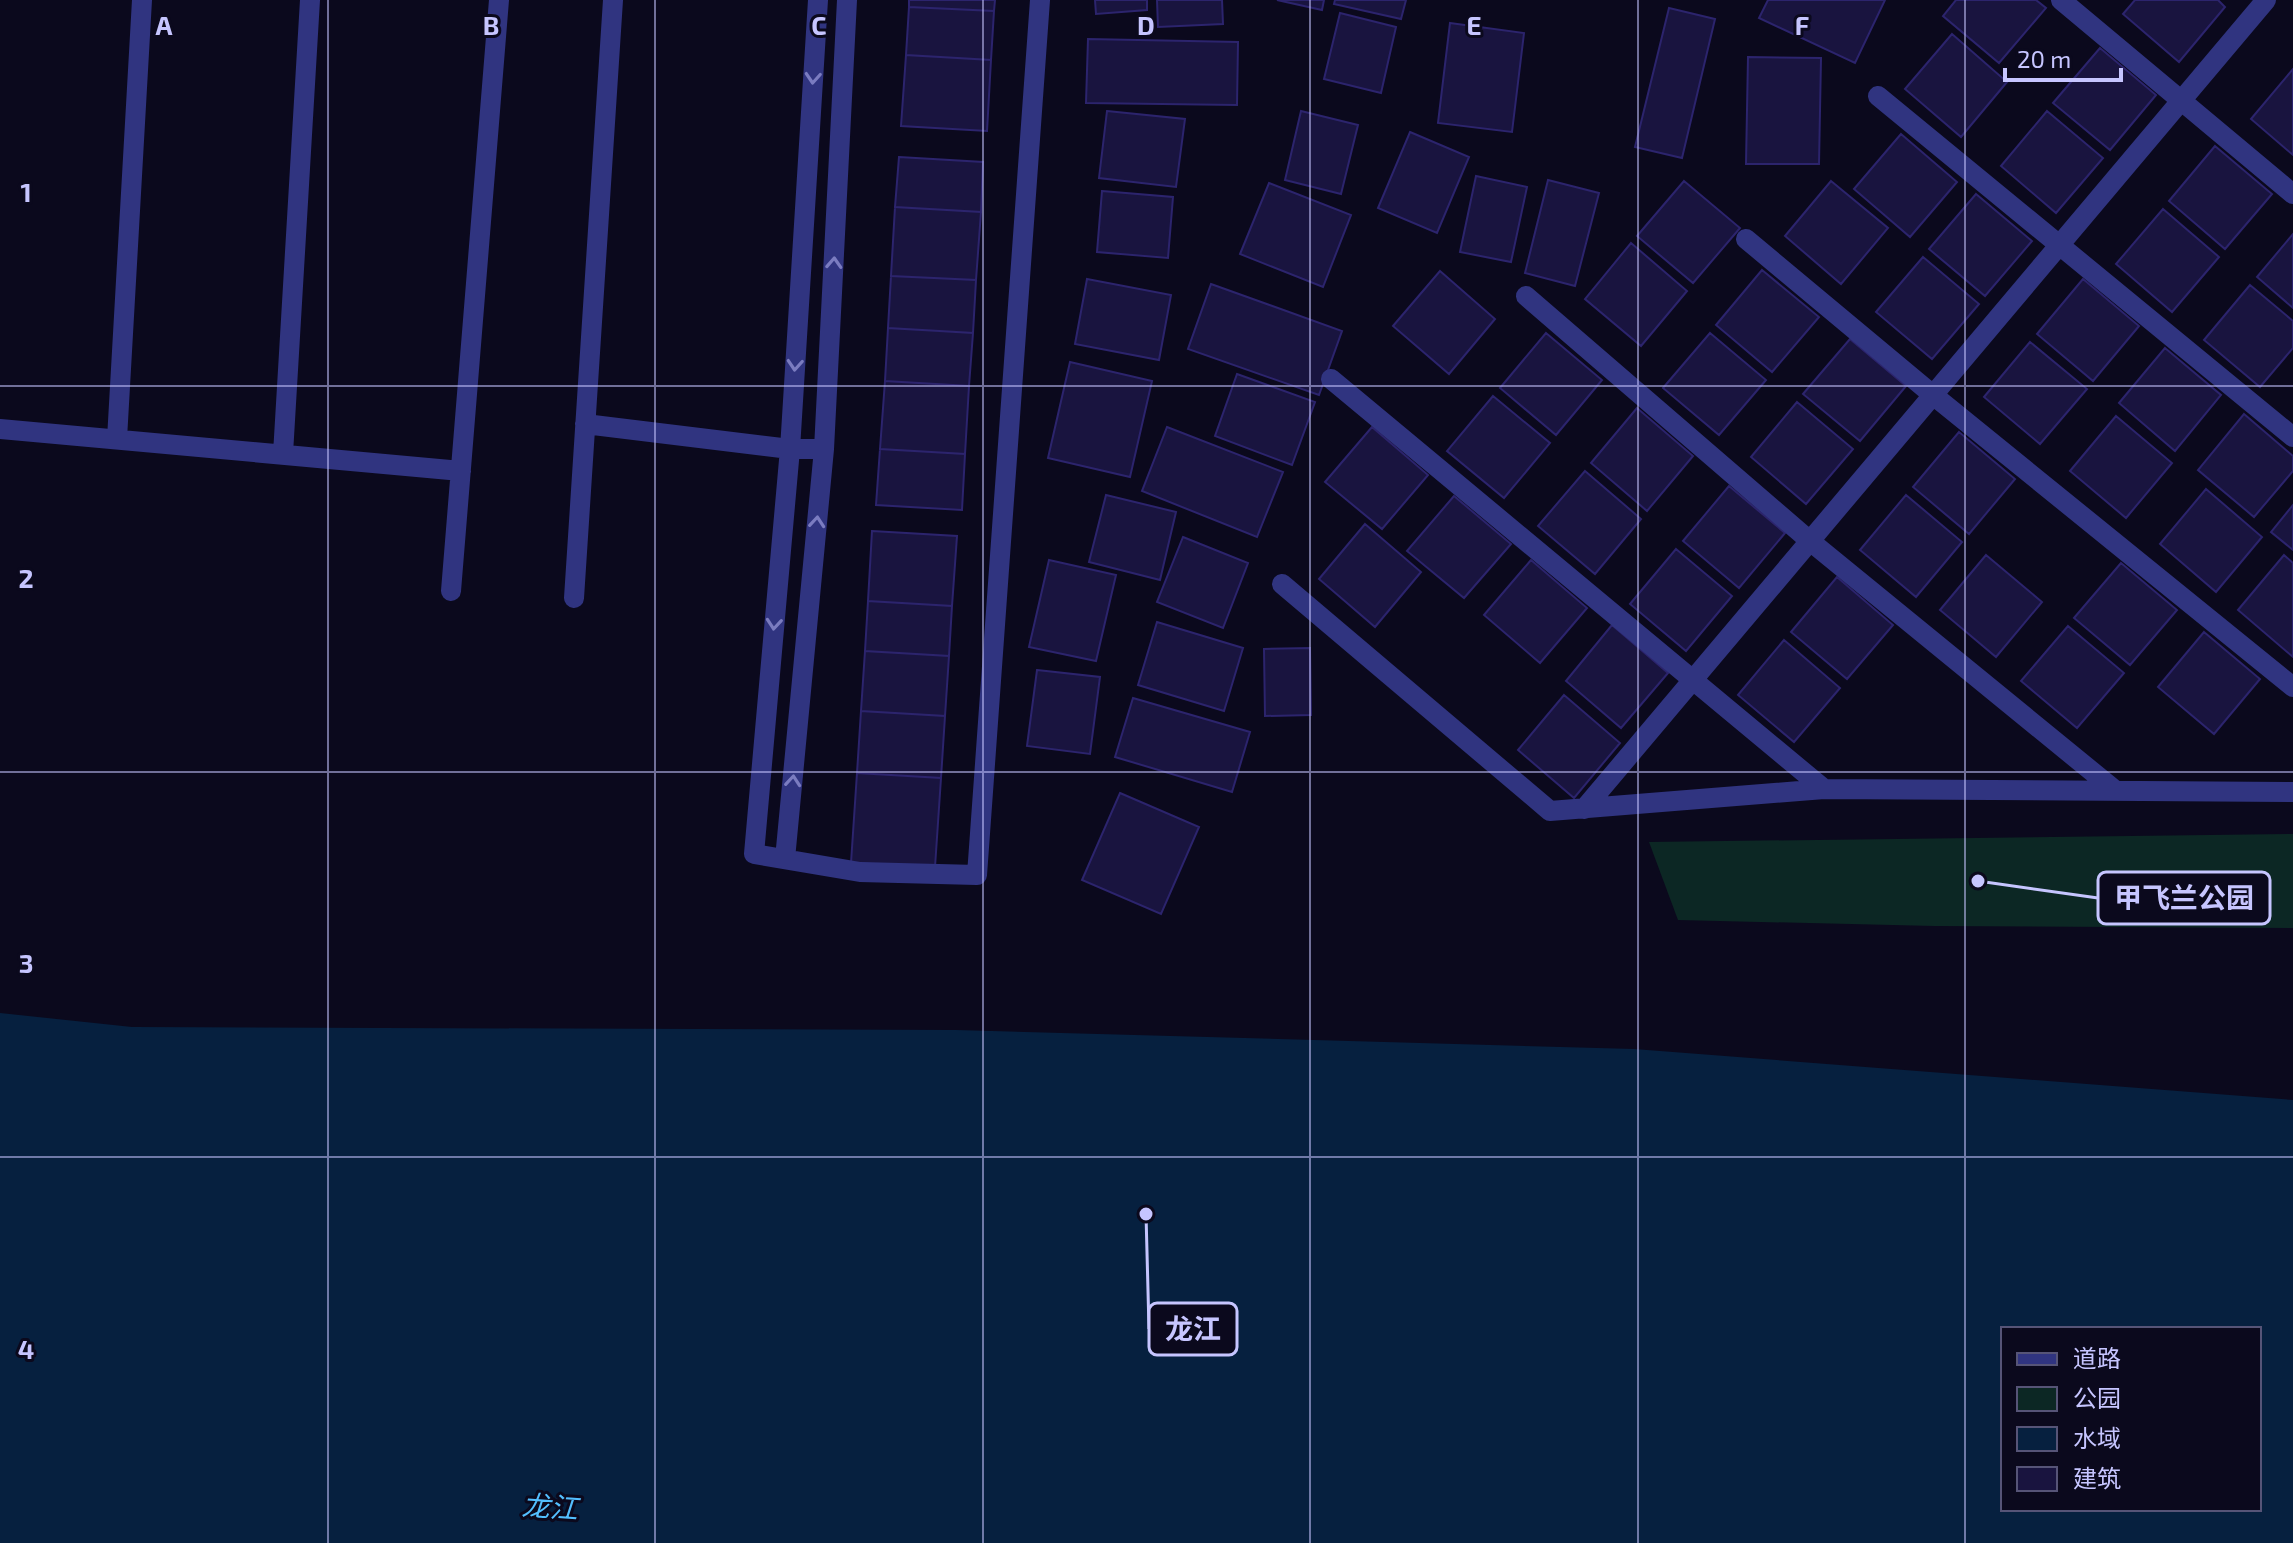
<svg xmlns="http://www.w3.org/2000/svg" width="2293" height="1543" viewBox="0 0 2293 1543" font-family="'Exo 2','Noto Sans SC',sans-serif">
	<style>
		.green { fill: #0c2724 }
		.water { fill: #06203f; fill-rule: evenodd }
		.building { fill: #19143f; stroke: #2c246d; stroke-width: 2 }
		.lines { fill: none; stroke-linecap: round; stroke-linejoin: round }
		.street { stroke: #303480; stroke-width: 20 }
		.oneway { stroke: #7b7cc0 }
		.grid { fill: none; stroke: #c6c5ff; stroke-width: 2; stroke-opacity: 0.55 }
		.labels { text-anchor: middle; stroke-width: 6; stroke-linejoin: round; paint-order: stroke }
		.water-label { font-size: 28px; font-style: italic; fill: #53bfff; stroke: #0b091d }
		.grid-label { font-size: 26px; text-anchor: middle; font-weight: bold; fill: #c6c5ff; stroke: #0b091d; stroke-width: 6; stroke-linejoin: round; paint-order: stroke }
		.leader { fill: none; stroke: #c6c5ff; stroke-width: 3 }
		.callout-dot { fill: #c6c5ff; stroke: #0b091d; stroke-width: 3 }
		.callout { fill: #0b091d; stroke: #c6c5ff; stroke-width: 3 }
		.callout-label { font-size: 28px; text-anchor: middle; font-weight: bold; fill: #c6c5ff }
	</style>
	<rect width="100%" height="100%" fill="#0b091d"/>
	<path class="green" d="M2293,834V928L1934,926L1678,920L1649,842Z"/>
	<path class="water" d="M0,1013L132,1027L956,1030L1634,1049L2293,1100V1543H0ZM2003,1329H2259V1509H2003Z"/>
	<path class="building" d="M909,0H995L994,11L909,7Z
		M1095,0H1147V10L1096,14Z
		M1157,0H1222L1223,24L1158,27Z
		M1277,0H1324L1322,10Z
		M1335,0H1406L1401,19L1334,4Z
		M1768,0H1885L1855,63L1759,18Z
		M1956,0H2036L2046,8L1999,63L1943,16Z
		M2135,0H2218L2225,7L2179,62L2123,14Z
		M909,7L994,11L991,60L906,55Z
		M1669,8L1715,19L1682,158L1635,147Z
		M1340,13L1396,27L1381,93L1324,79Z
		M1450,23L1524,33L1512,132L1438,123Z
		M1952,34L2007,82L1961,137L1905,89Z
		M1088,39L1238,42L1237,105L1086,103Z
		M2100,48L2156,95L2110,150L2053,103Z
		M906,55L991,60L987,131L901,126Z
		M1748,57L1821,58L1819,164H1746Z
		M2293,69V155L2251,119Z
		M1107,111L1185,119L1176,187L1099,178Z
		M1301,111L1358,125L1341,194L1285,180Z
		M2047,111L2103,158L2056,213L2001,166Z
		M1410,132L1469,157L1437,233L1378,208Z
		M1901,134L1957,182L1910,237L1854,189Z
		M2215,146L2272,194L2225,249L2169,201Z
		M899,157L983,162L981,212L895,207Z
		M1476,176L1527,187L1511,262L1460,252Z
		M1548,180L1599,193L1575,286L1525,273Z
		M1684,181L1740,228L1693,283L1637,236Z
		M1831,181L1888,228L1841,284L1785,236Z
		M1269,183L1351,215L1323,287L1240,254Z
		M1102,191L1173,197L1168,258L1097,252Z
		M1976,194L2032,241L1985,296L1929,249Z
		M895,207L981,212L976,280L891,276Z
		M2163,209L2219,257L2172,312L2116,264Z
		M2293,234V308L2257,277Z
		M1631,243L1687,291L1641,346L1585,299Z
		M1923,257L1979,304L1932,359L1876,312Z
		M1762,270L1819,317L1772,372L1716,325Z
		M1440,271L1495,319L1449,374L1393,326Z
		M891,276L976,280L973,333L888,328Z
		M1087,279L1171,295L1159,360L1075,344Z
		M2083,279L2139,326L2093,381L2037,334Z
		M1211,284L1342,331L1319,395L1188,349Z
		M2250,285L2293,321V348L2260,387L2204,340Z
		M888,328L973,333L969,386L885,381Z
		M1546,333L1602,380L1556,435L1500,388Z
		M1710,333L1766,380L1719,435L1663,388Z
		M1850,339L1906,386L1860,441L1803,394Z
		M2030,342L2087,389L2040,444L1984,397Z
		M2165,348L2221,395L2175,451L2119,403Z
		M1070,362L1152,381L1130,477L1048,458Z
		M1237,374L1315,402L1292,465L1215,436Z
		M885,381L969,386L965,454L880,449Z
		M1493,396L1550,443L1504,498L1447,451Z
		M1797,402L1853,449L1806,504L1751,457Z
		M1637,408L1693,456L1647,511L1591,463Z
		M2244,414L2293,456V471L2254,517L2198,470Z
		M2116,416L2172,463L2126,518L2070,471Z
		M1167,427L1283,472L1257,537L1142,491Z
		M1372,427L1428,475L1382,529L1325,482Z
		M1959,432L2015,479L1969,534L1913,487Z
		M880,449L965,454L962,510L876,505Z
		M1585,471L1641,519L1595,574L1538,526Z
		M1729,486L1785,533L1739,588L1683,541Z
		M2206,489L2262,537L2216,592L2160,544Z
		M1106,495L1176,512L1160,580L1089,562Z
		M1906,495L1962,542L1916,597L1860,550Z
		M1454,496L1511,544L1464,598L1407,551Z
		M2293,505V550L2271,532Z
		M1365,524L1421,572L1375,627L1319,579Z
		M872,531L957,536L952,606L868,601Z
		M1183,537L1248,563L1223,628L1157,602Z
		M1676,549L1732,596L1686,651L1630,604Z
		M1986,555L2042,602L1996,657L1940,610Z
		M2284,555L2293,563V657L2238,610Z
		M1049,560L1116,575L1096,661L1029,647Z
		M1531,560L1587,608L1540,663L1484,615Z
		M2121,563L2177,610L2130,665L2074,618Z
		M1837,577L1893,625L1847,679L1791,632Z
		M868,601L952,606L949,656L865,651Z
		M1157,622L1243,648L1224,711L1138,685Z
		M1612,625L1668,673L1621,728L1566,681Z
		M2068,626L2124,673L2077,728L2021,681Z
		M2204,632L2260,679L2214,734L2158,687Z
		M1784,640L1840,688L1794,742L1738,695Z
		M1310,648L1311,715L1265,716L1264,649Z
		M865,651L949,656L945,716L861,711Z
		M1037,670L1100,677L1090,754L1027,746Z
		M1564,695L1620,743L1574,798L1518,750Z
		M1133,698L1250,732L1232,792L1115,757Z
		M861,711L945,716L941,778L857,773Z
		M857,773L941,778L935,867L851,863Z
		M1120,793L1199,827L1161,914L1082,880Z"/>
	<g class="lines">
		<path class="street" d="M818,0L790,449L754,854L860,872L977,875L1040,0
			M2061,0L2293,194
			M1878,96L2293,437
			M1746,239L1933,395L2293,687
			M1526,296L1810,541L2116,791
			M1331,379L1824,789
			M585,424L790,449H824
			M0,429L461,471
			M117,439L142,0
			M283,454L310,0
			M1282,584L1550,811L1824,789L2293,792
			M451,591L499,0
			M574,598L613,0
			M1584,809L2266,0
			M785,859L824,449L847,0"/>
	</g>
	<defs><path id="oneway-chevron" d="M-2-3.5L2.5 0L-2 3.5" fill="none" stroke-width="1.6" stroke-linecap="round" stroke-linejoin="round" transform="scale(2)"/></defs>
	<g class="oneway">
		<use href="#oneway-chevron" transform="translate(813 78) rotate(94)"/>
		<use href="#oneway-chevron" transform="translate(834 263) rotate(-87)"/>
		<use href="#oneway-chevron" transform="translate(795 365) rotate(94)"/>
		<use href="#oneway-chevron" transform="translate(817 522) rotate(-85)"/>
		<use href="#oneway-chevron" transform="translate(774 624) rotate(95)"/>
		<use href="#oneway-chevron" transform="translate(793 781) rotate(-85)"/>
	</g>
	<path class="grid" d="M328,0V1543M655,0V1543M983,0V1543M1310,0V1543M1638,0V1543M1965,0V1543M0,386H2293M0,772H2293M0,1157H2293"/>
	<g class="labels">
		<g class="water-label">
			<text transform="translate(550 1507) rotate(4)" y="10">龙江</text>
		</g>
	</g>
	<g class="grid-label">
		<text x="164" y="35">A</text>
		<text x="491" y="35">B</text>
		<text x="819" y="35">C</text>
		<text x="1146" y="35">D</text>
		<text x="1474" y="35">E</text>
		<text x="1802" y="35">F</text>
		<text x="26" y="202">1</text>
		<text x="26" y="588">2</text>
		<text x="26" y="973">3</text>
		<text x="26" y="1359">4</text>
	</g>
	<path class="leader" d="M1978 881L2098 898M1146 1214L1149 1329"/>
	<g class="callout-dot">
		<circle cx="1978" cy="881" r="8"/>
		<circle cx="1146" cy="1214" r="8"/>
	</g>
	<g class="callout">
		<rect x="2098" y="872" width="172" height="52" rx="8"/>
		<rect x="1149" y="1303" width="88" height="52" rx="8"/>
	</g>
	<g class="callout-label">
		<text x="2184" y="908">甲飞兰公园</text>
		<text x="1193" y="1339">龙江</text>
	</g>
	<rect x="2001" y="1327" width="260" height="184" fill="#0b091d" stroke="#565477" stroke-width="2"/>
	<rect x="2017" y="1353" width="40" height="12" fill="#303480" stroke="#565477" stroke-width="2"/>
	<text x="2073" y="1367" font-size="24" fill="#c6c5ff">道路</text>
	<rect x="2017" y="1387" width="40" height="24" fill="#0c2724" stroke="#565477" stroke-width="2"/>
	<text x="2073" y="1407" font-size="24" fill="#c6c5ff">公园</text>
	<rect x="2017" y="1427" width="40" height="24" fill="#06203f" stroke="#565477" stroke-width="2"/>
	<text x="2073" y="1447" font-size="24" fill="#c6c5ff">水域</text>
	<rect x="2017" y="1467" width="40" height="24" fill="#19143f" stroke="#565477" stroke-width="2"/>
	<text x="2073" y="1487" font-size="24" fill="#c6c5ff">建筑</text>
	<path d="M2005 68v12h116v-12" fill="none" stroke="#c6c5ff" stroke-width="4"/>
	<text x="2017" y="68" font-size="24" fill="#c6c5ff" stroke="#0b091d" stroke-width="6" paint-order="stroke">20 m</text>
</svg>
